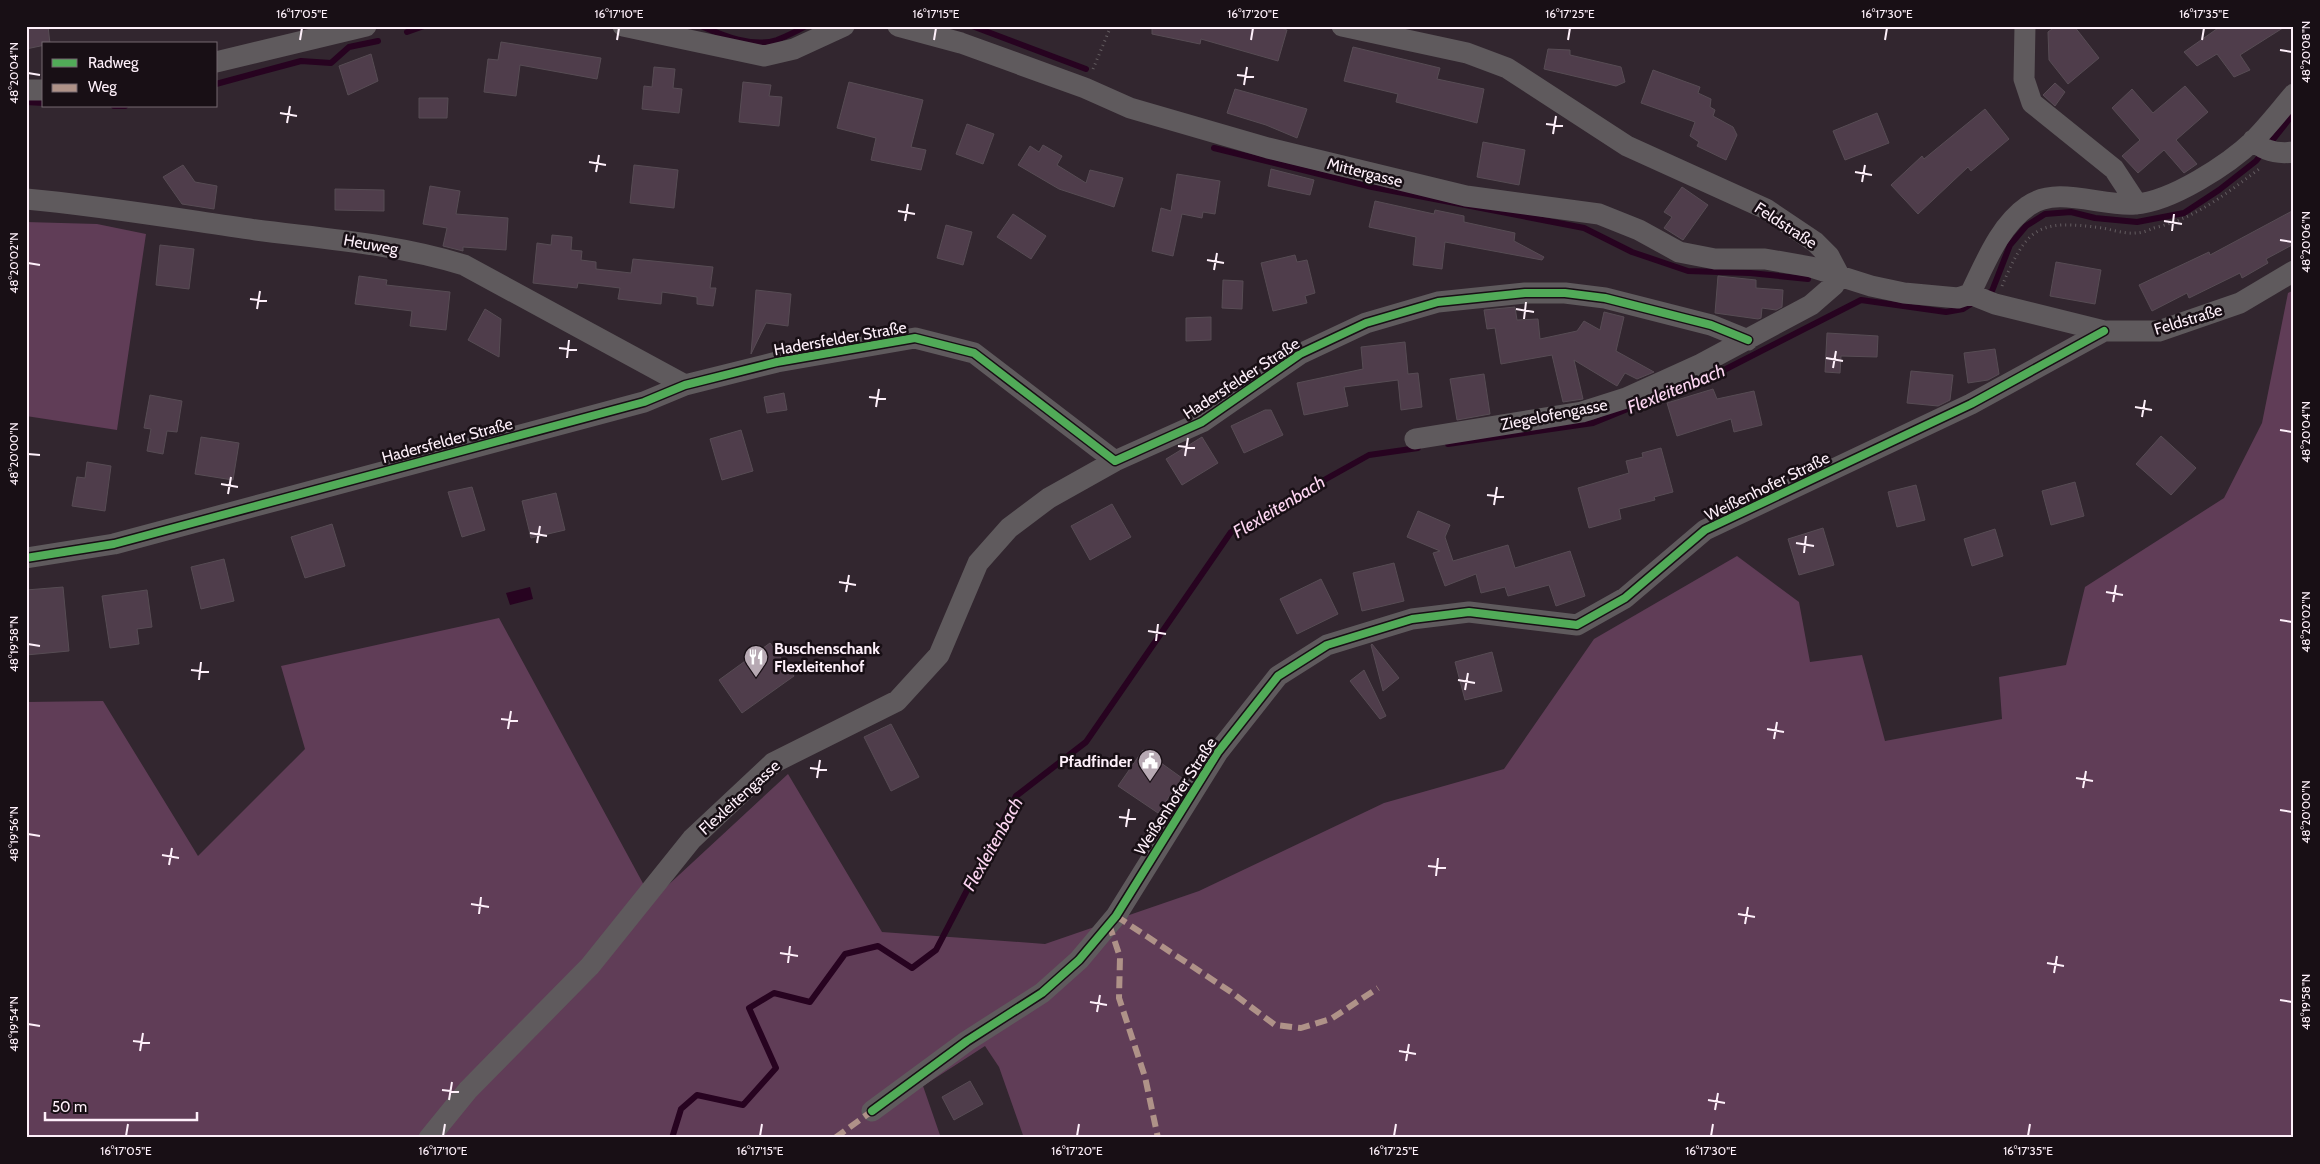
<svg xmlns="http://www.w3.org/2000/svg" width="2320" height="1164" viewBox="0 0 2320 1164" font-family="Cabin,sans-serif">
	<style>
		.green { fill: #603d57 }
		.water { fill: #270320 }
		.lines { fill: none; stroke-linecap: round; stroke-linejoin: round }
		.stream { stroke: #270320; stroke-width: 6 }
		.building { fill: #4f3d4b; stroke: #574c54 }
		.path { stroke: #645d61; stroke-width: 3; stroke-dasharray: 1 4; stroke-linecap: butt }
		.minor { stroke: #5f5a5d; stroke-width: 21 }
		.quiet { stroke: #af9288; stroke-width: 6; stroke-dasharray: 12 6; stroke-linecap: butt }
		.cycleway-casing { stroke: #180f15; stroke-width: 11 }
		.cycleway { stroke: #51ab58; stroke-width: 8 }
		.ticks { fill: none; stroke: #fef0fa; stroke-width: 2 }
		.labels { text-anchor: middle; stroke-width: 5; stroke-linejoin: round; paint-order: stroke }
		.street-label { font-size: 16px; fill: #fef0fa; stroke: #180f15 }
		.poi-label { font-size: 16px; font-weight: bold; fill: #fef0fa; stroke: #180f15; text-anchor: start }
		.water-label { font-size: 18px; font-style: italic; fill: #fdd6f2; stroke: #180f15 }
		.neatline { fill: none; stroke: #fef0fa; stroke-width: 2 }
		.ticks-label { font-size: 12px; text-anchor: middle; fill: #fef0fa }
	</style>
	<rect width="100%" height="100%" fill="#32262f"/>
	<path class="green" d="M26,222L97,224L146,234L117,430L26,416Z
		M2294,290V1138H1024L999,1067L985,1046L923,1086L941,1138H26V702L103,701L198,856L305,749L281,666L499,618L652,900L788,774L882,932L1045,944L1199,891L1384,803L1504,769L1594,639L1737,556L1799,602L1810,662L1862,655L1885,741L2002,719L1999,677L2066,665L2085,587L2224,498L2262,423L2288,293Z"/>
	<path class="water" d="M530,587L533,599L510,605L506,593Z"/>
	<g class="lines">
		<path class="stream" d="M701,26C724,36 752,48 777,40C787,36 797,31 806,26
			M972,26L1086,69
			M407,32L424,26
			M216,84L301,61L331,63L349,47L378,41
			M26,102L44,103
			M114,106H125
			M1214,148L1372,187L1584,228L1632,252L1688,271L1750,273L1808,279
			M1985,295L1992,291L2010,245L2026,226L2045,214L2071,212L2095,218L2137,222L2184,213L2219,190L2256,161L2294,113
			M1448,444L1593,423L1726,369L1861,300L1946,312L1963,309L1974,302
			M672,1138L681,1109L697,1095L743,1105L776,1068L749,1008L774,993L810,1002L845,954L878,946L912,968L936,950L1016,796L1086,742L1231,532L1369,455L1418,448"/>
	</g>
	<path class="building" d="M26,26H48L50,44L26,49Z
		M1152,26H1274L1287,30L1278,61L1201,39L1200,44L1152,34Z
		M2056,26H2074L2099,58L2068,84L2049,60L2048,32Z
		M2221,26H2286L2240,55L2250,70L2234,77L2217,54L2197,66L2184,52Z
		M501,42L601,58L597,79L520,65L516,96L484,92L488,59L498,60Z
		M1353,47L1440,68L1437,79L1484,89L1477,123L1396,102L1398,94L1344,81Z
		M1548,49L1570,50V55L1621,67L1625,82L1616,86L1544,69Z
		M371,54L378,81L348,95L339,66Z
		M654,67L675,69L673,88L682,89L679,113L642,109L644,86L652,87Z
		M1653,70L1700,87L1698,93L1711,99L1710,107L1715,110L1713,116L1733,127L1737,135L1726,160L1697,146L1699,142L1690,136L1695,122L1641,103Z
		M743,82L771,85L769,96L782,97L779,126L739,122Z
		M849,82L923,100L911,147L926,150L921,170L871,160L876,138L837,128Z
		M2055,83L2065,92L2055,106L2043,95Z
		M2185,86L2208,112L2176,140L2197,164L2184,173L2164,150L2138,173L2122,156L2140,140L2112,108L2132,89L2153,113Z
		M1235,89L1307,109L1297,138L1266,125L1227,113Z
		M419,98H448L447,118H419Z
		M1985,109L2009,139L1971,171L1968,167L1918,214L1891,185L1922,156L1924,159Z
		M1877,113L1889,143L1845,160L1833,131Z
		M967,124L994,134L983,164L956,154Z
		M1483,142L1525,150L1519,185L1477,177Z
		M1043,145L1062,156L1057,165L1086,183L1090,170L1123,178L1114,207L1059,189L1018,165L1030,146L1039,152Z
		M183,165L195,182L217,186L214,209L182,204L163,177Z
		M634,165L678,170L674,208L630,203Z
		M1271,169L1314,180L1310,195L1268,186Z
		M1177,174L1220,181L1215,214L1203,212L1202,218L1182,214L1173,256L1152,251L1161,208L1171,211Z
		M430,186L460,191L456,214L508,218L506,250L463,247V251L443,246L447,228L423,224Z
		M1682,187L1708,205L1683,240L1664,228L1672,217L1664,212Z
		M335,189L384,190V211L335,210Z
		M1375,201L1434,214L1435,210L1464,216V222L1515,233L1514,241L1544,257L1542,260L1445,242L1442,269L1413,265L1416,237L1369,227Z
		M2294,210V244L2266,259L2268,263L2242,278L2240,273L2189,298L2187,293L2152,311L2139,285L2209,252L2210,255Z
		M1013,214L1046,236L1031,259L997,237Z
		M946,225L972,232L963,265L937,258Z
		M552,235L572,237L571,250L582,251L581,260L596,262V269L631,273L633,259L713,267L710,288H716L713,306L697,304V297L662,292L661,304L618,299L620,288L578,283L577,288L533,283L537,243L551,245Z
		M160,245L194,249L189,289L156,285Z
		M1295,255L1297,262L1307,260L1315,293L1305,296L1307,303L1273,311L1261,263Z
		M2056,262L2101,270L2095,304L2050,296Z
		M359,276L387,280L386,285L450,292L446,330L410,326L412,311L355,304Z
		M1718,276L1756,280V288L1783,290L1782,307L1776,310L1762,308L1761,318L1758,319L1715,313Z
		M1223,280L1243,281L1242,309L1222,308Z
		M756,290L791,294L788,326L766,323L751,354Z
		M1515,307L1517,320L1538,319L1540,339L1577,331L1584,321L1600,330L1604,312L1624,317L1616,351L1654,372L1637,379L1625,373L1617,386L1574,360L1583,399L1563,402L1552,355L1501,364L1495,328L1487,329L1484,310Z
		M485,309L501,319L499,357L468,340Z
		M1211,317V340L1186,341V318Z
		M1827,333L1878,336L1877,357L1841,356L1840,373L1825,372Z
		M1405,342L1408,374L1418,373L1422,407L1401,410L1398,380L1344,387L1348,406L1304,415L1297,383L1363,369L1361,347Z
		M1995,349L1999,374L1988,380L1968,383L1964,353Z
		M1911,371L1953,375L1950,400L1938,406L1907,403Z
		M1484,374L1490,414L1457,420L1450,379Z
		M1713,389L1717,399L1754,391L1762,425L1734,432L1731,419L1677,436L1667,403Z
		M784,393L787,410L767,413L764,397Z
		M150,395L182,401L177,432L167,431L163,454L147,451L151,429L144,428Z
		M1265,410H1271L1283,435L1244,453L1231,426Z
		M741,430L753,471L722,480L710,439Z
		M2161,436L2196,468L2171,495L2136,464Z
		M201,437L239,443L233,480L195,474Z
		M1202,437L1218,463L1182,485L1166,459Z
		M1661,448L1673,492L1654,497L1655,500L1619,509L1621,519L1589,528L1578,488L1629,473L1626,461L1643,457L1642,453Z
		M87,462L111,466L105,511L72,506L77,477L85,478Z
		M2075,482L2084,516L2051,525L2042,491Z
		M1916,485L1925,520L1897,527L1888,492Z
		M472,487L485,530L462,537L448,492Z
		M556,493L565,530L531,538L522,501Z
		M1112,504L1131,537L1090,560L1071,526Z
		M1418,511L1450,525L1445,537L1453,561L1508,545L1515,568L1570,551L1585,596L1556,606L1549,585L1508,596L1505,587L1481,593L1476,574L1445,586L1433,553L1440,551L1407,537Z
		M332,524L345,566L305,578L291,537Z
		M1823,528L1834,565L1799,575L1788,539Z
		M1995,529L2003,556L1972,566L1964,539Z
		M224,559L234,601L201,609L191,567Z
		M1394,563L1404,601L1362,611L1353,573Z
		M1321,579L1338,614L1297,634L1280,599Z
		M63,587L69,651L26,655V590Z
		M147,590L152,627L137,629L139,644L110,648L102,596Z
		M770,643L794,676L742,713L719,680Z
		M1372,644L1399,678L1383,691L1371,645Z
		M1492,652L1502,691L1465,700L1455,662Z
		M1364,670L1386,716L1380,719L1350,681Z
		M891,724L919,777L891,791L864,737Z
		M1143,750L1182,778L1158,813L1118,786Z
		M970,1081L983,1104L954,1120L942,1097Z"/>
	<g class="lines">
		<path class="path" d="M1093,69L1111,26
			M2002,286C2027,227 2038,219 2102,228C2113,230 2125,234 2136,233C2142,233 2149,230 2154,228C2196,218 2226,194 2259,169"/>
		<path class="minor" d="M623,26L764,56L794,49L844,26
			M898,26L961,43L1085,88L1130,108L1268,148L1466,196L1599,214L1639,230L1679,252L1715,259H1765L1811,267L1871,286L1904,293L1958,298L1970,294L1995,304L2104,331H2159L2240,303L2294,271
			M1342,26L1467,53L1507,68L1627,146L1766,209L1815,242L1829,256L1839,275
			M2025,26L2024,79L2032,103L2114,169L2137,204
			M216,62L366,26
			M26,90H44
			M2253,140C2264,152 2279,154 2294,152
			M26,199C103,206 179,219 256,230C326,239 396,244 464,265L685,385
			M1970,294C1985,264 1999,226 2028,206C2057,185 2102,207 2135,204C2171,202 2229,164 2254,140C2268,126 2281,109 2294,94
			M1415,439L1582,412L1626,398L1701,364L1811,305L1834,285L1839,275
			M26,558L114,544L644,402L685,385L777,362L915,338L974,353L1115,461L1202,422L1300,354L1366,323L1438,302L1525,293H1565L1605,298L1711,325L1748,340
			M872,1111L967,1041L1042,993L1079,960L1116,916L1218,752L1278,676L1327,645L1412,619L1469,612L1577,625L1625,598L1705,530L1971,404L2104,331
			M429,1138L468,1090L590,966L692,839L773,763L897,701L939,655L978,563L1009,528L1049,498L1115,461"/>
		<path class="quiet" d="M1116,916L1231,992L1275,1025L1301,1028L1331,1019L1378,988
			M1109,924L1120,957L1119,998L1145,1077L1158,1138
			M835,1138L872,1111"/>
		<g class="cycleway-casing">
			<path id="cycleway" d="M26,558L114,544L644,402L685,385L777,362L915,338L974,353L1115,461L1202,422L1300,354L1366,323L1438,302L1525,293H1565L1605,298L1711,325L1748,340
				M872,1111L967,1041L1042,993L1079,960L1116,916L1218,752L1278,676L1327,645L1412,619L1469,612L1577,625L1625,598L1705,530L1971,404L2104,331"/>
		</g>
		<use href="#cycleway" class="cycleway"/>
	</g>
	<path class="ticks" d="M300,40L302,28M617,40L619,28M934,40L936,28M1251,40L1253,28M1568,40L1570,28M1885,40L1887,28M2202,40L2204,28M2280,50L2292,52M28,73L40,75M1237,75L1254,77M1244,85L1247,67M280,113L297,116M287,123L290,106M1546,124L1563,126M1553,134L1556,116M589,162L606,165M596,172L599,155M1855,172L1872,175M1862,182L1865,165M898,211L915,214M905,221L908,204M2164,221L2182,224M2172,231L2174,214M2280,240L2292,242M1207,260L1224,263M28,263L40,265M1214,270L1217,253M250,299L267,301M257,309L260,291M1516,309L1534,312M1524,319L1526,302M559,348L577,350M567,358L569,340M1826,358L1843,361M1833,368L1836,351M869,397L886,399M876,407L879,389M2135,407L2152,410M2142,417L2145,400M2280,430L2292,432M1178,446L1195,448M28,454L40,455M1185,456L1188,438M221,484L238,487M228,494L231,477M1487,495L1504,497M1494,505L1497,487M530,533L547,536M537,543L540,526M1796,543L1814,546M1804,553L1806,536M839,582L856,585M846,592L849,575M2106,592L2123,595M2113,602L2116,585M2280,620L2292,622M1148,631L1166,634M1156,641L1158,624M28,644L40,646M191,670L209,672M199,680L201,662M1458,680L1475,683M1465,690L1468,673M501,719L518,721M508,729L511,711M1767,729L1784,732M1774,739L1777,722M810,768L827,770M817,778L820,760M2076,778L2093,781M2083,788L2086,771M2280,810L2292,812M1119,817L1136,819M1126,827L1129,809M28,834L40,836M162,855L179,858M169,865L172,848M1428,866L1446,868M1436,876L1438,858M471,904L489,907M479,914L481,897M1738,914L1755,917M1745,924L1748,907M780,953L798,956M788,963L790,946M2047,963L2064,966M2054,973L2057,956M2280,1000L2292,1002M1090,1002L1107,1005M1097,1012L1100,995M28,1024L40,1026M133,1041L150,1043M140,1051L143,1033M1399,1051L1416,1054M1406,1061L1409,1044M442,1090L459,1092M449,1100L452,1082M1708,1100L1725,1103M1715,1110L1718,1093M126,1136L128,1124M443,1136L445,1124M760,1136L762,1124M1077,1136L1079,1124M1394,1136L1396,1124M1711,1136L1713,1124M2028,1136L2030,1124"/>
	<defs>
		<g id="restaurant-pin" transform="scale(1.25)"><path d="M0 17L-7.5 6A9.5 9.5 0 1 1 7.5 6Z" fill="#b7a9b3" stroke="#180f15"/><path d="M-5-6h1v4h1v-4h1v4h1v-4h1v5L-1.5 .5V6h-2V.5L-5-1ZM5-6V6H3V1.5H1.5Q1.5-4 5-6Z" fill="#fff"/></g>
		<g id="civic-pin" transform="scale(1.25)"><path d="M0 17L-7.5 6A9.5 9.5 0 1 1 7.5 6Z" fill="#b7a9b3" stroke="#180f15"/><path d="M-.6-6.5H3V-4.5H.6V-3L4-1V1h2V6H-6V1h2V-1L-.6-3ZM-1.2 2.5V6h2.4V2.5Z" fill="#fff"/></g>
	</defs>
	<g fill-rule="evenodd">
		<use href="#restaurant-pin" x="756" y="657"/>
		<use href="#civic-pin" x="1150" y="761"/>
	</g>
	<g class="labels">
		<g class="street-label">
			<text transform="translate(1365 172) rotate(14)" y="6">Mittergasse</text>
			<text transform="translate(1786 225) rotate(33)" y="6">Feldstraße</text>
			<text transform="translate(371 244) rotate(10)" y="6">Heuweg</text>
			<text transform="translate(2188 319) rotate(-17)" y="6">Feldstraße</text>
			<text transform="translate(840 338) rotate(-10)" y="6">Hadersfelder Straße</text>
			<text transform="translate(1241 378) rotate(-33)" y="6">Hadersfelder Straße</text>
			<text transform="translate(1554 414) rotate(-11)" y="6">Ziegelofengasse</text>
			<text transform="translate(447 440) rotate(-15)" y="6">Hadersfelder Straße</text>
			<text transform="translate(1767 486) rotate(-26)" y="6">Weißenhofer Straße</text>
			<text transform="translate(1175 796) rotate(-57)" y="6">Weißenhofer Straße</text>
			<text transform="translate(739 797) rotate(-42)" y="6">Flexleitengasse</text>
		</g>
		<g class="poi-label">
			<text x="774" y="654">Buschenschank<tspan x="774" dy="18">Flexleitenhof</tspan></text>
			<text x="1132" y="767" text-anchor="end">Pfadfinder</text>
		</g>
		<g class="water-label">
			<text transform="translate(1676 389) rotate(-22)" y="6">Flexleitenbach</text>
			<text transform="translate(1279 507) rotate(-31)" y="6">Flexleitenbach</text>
			<text transform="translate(993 844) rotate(-61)" y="6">Flexleitenbach</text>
		</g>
	</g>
	<rect width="2320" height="1164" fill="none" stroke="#180f15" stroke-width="55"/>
	<rect x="42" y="42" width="175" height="65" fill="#180f15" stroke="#746971"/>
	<rect x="52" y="59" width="25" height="8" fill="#51ab58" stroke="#746971"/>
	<text x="88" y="68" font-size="15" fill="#fef0fa">Radweg</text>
	<rect x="52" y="84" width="25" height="8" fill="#af9288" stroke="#746971"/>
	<text x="88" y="92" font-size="15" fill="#fef0fa">Weg</text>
	<path d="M45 1112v8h152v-8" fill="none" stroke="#fef0fa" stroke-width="2.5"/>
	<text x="52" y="1112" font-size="15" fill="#fef0fa" stroke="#180f15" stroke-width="4" paint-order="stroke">50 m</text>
	<rect x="28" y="28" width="2264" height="1108" class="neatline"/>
	<g class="ticks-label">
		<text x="302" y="18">16°17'05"E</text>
		<text x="619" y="18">16°17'10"E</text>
		<text x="936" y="18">16°17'15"E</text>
		<text x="1253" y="18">16°17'20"E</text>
		<text x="1570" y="18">16°17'25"E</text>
		<text x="1887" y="18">16°17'30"E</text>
		<text x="2204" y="18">16°17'35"E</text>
		<text transform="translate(2306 52) rotate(-90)" y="4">48°20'08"N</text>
		<text transform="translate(14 73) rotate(-90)" y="4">48°20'04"N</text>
		<text transform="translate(2306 242) rotate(-90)" y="4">48°20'06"N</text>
		<text transform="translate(14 263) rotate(-90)" y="4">48°20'02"N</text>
		<text transform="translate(2306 432) rotate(-90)" y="4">48°20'04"N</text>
		<text transform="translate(14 454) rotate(-90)" y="4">48°20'00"N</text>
		<text transform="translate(2306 622) rotate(-90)" y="4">48°20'02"N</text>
		<text transform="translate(14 644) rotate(-90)" y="4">48°19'58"N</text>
		<text transform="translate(2306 812) rotate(-90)" y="4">48°20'00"N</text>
		<text transform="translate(14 834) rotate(-90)" y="4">48°19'56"N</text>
		<text transform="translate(2306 1002) rotate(-90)" y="4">48°19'58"N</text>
		<text transform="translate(14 1024) rotate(-90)" y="4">48°19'54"N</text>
		<text x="126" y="1155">16°17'05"E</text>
		<text x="443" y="1155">16°17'10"E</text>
		<text x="760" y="1155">16°17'15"E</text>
		<text x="1077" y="1155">16°17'20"E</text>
		<text x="1394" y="1155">16°17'25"E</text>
		<text x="1711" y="1155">16°17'30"E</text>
		<text x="2028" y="1155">16°17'35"E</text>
	</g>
</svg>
